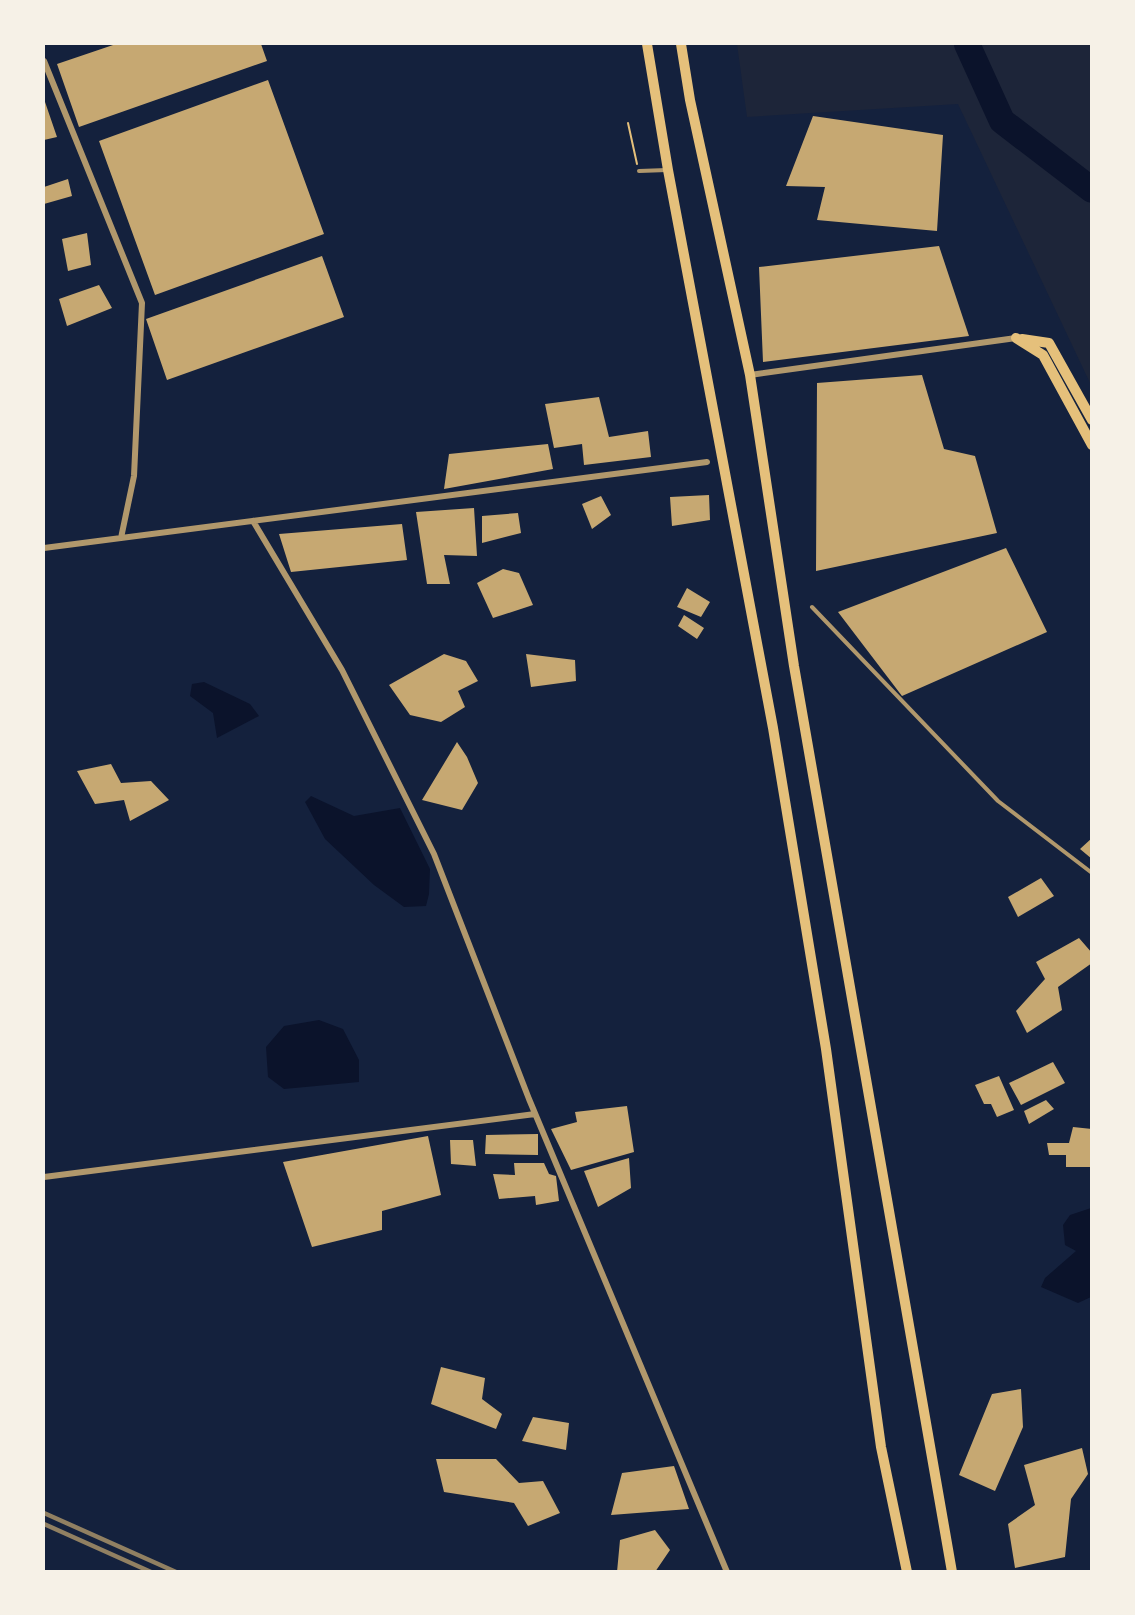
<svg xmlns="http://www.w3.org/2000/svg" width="1135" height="1615" viewBox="0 0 1135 1615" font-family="'PT Sans Narrow',sans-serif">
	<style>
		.green { fill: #1d2539 }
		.water { fill: #0b132b }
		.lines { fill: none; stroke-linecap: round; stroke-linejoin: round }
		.river { stroke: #0b132b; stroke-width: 26 }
		.building { fill: #c6a872 }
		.path { stroke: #e5c07b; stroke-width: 2 }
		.service { stroke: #b1986c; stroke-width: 4 }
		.minor { stroke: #b1986c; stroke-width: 6 }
		.secondary { stroke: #e5c07b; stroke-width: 10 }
		.primary { stroke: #e5c07b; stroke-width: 10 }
		.rail { stroke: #918062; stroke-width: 4.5 }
	</style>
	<rect width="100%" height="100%" fill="#14213d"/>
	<path class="green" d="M737,44H1091V385L958,104L747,117Z"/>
	<path class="water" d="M204,682L250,704L259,716L217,738L213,713L190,696L192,684Z
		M311,796L354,816L400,808L430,869L429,894L426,906L404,907L374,885L325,839L305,802Z
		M319,1020L343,1029L359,1060V1082L284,1089L268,1077L266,1047L284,1026Z
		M1091,1208V1297L1078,1303L1041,1287L1045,1278L1076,1251L1065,1245L1063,1225L1070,1215Z"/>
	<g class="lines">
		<path class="river" d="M967,44L1002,121L1092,190"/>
	</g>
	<path class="building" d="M116,44H261L267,61L79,127L57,64Z
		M268,80L324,234L155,295L99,141Z
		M44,99L57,137L44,140Z
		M813,116L943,135L937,231L817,220L825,187L786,186Z
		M68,179L72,196L44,204V187Z
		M87,233L91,265L68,271L62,239Z
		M939,246L969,336L763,362L759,267Z
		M322,256L344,317L167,380L146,319Z
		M99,285L112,308L67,326L59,299Z
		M922,375L944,449L975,456L997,533L816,571L817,383Z
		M599,397L609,437L648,431L651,457L584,465L582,444L554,448L545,404Z
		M548,444L553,469L444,489L449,454Z
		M709,495L710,520L672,526L670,497Z
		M601,496L611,515L592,529L582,504Z
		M474,508L477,556L444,555L450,584H427L416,512Z
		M518,513L521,533L482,543V516Z
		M402,524L407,560L291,572L279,534Z
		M1006,548L1047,632L902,696L838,612Z
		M503,569L519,573L533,605L493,618L477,583Z
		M687,588L710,602L701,617L677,607Z
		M684,615L704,628L697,639L678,626Z
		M444,654L466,661L478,681L458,691L465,707L441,722L410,715L389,685Z
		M526,654L575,660L576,681L531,687Z
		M457,742L467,757L478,783L462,810L422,800Z
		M111,764L121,783L151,781L169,800L130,821L124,800L95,804L77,771Z
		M1092,838V859L1080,849Z
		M1041,878L1054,896L1018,917L1008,897Z
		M1079,938L1092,953V963L1058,987L1062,1010L1027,1033L1016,1011L1045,979L1036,962Z
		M1053,1062L1065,1083L1021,1105L1009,1083Z
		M999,1076L1014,1110L997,1117L991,1104H984L975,1085Z
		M1046,1100L1054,1109L1029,1124L1024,1111Z
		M627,1106L634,1152L571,1170L551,1129L577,1122L575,1112Z
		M1073,1127L1092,1129L1091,1167H1066V1155H1049L1047,1143H1069Z
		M538,1134V1155L485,1154L486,1135Z
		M428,1136L441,1195L382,1211V1230L312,1247L283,1162Z
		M450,1140H473L476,1166L451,1164Z
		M629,1158L631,1188L598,1207L584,1171Z
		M514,1163H544L549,1174L556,1176L559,1201L536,1205L535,1196L499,1199L493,1174L515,1175Z
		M441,1367L485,1378L482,1399L502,1414L496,1429L431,1404Z
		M1021,1389L1023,1427L995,1491L959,1475L992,1394Z
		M533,1417L569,1423L566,1450L522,1441Z
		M1082,1448L1088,1474L1071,1499L1065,1557L1015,1568L1008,1524L1035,1505L1024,1465Z
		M436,1459H496L519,1483L543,1481L560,1513L528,1526L514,1503L444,1492Z
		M674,1466L689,1509L611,1515L622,1473Z
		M655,1530L670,1550L655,1572H617L620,1540Z"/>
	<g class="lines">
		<path class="path" d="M628,123L637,164"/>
		<path class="service" d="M639,171L667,170
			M812,607L998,801L1092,873"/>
		<path class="minor" d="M44,61L142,303L134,476L121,538
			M750,375L1016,338
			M253,521L342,670L434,854L529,1099L727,1572
			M44,548L707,462
			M44,1177L535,1114"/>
		<path class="secondary" d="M1016,338L1043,355L1092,445
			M1022,339L1049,343L1092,420"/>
		<path class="primary" d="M647,44L668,170L773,728L826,1049L881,1447L907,1572
			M681,44L690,100L750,375L794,666L952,1572"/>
		<path class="rail" d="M44,1513L176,1572
			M44,1524L151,1572"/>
	</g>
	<rect width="1135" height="1615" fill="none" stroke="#f6f1e7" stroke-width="90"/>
</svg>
